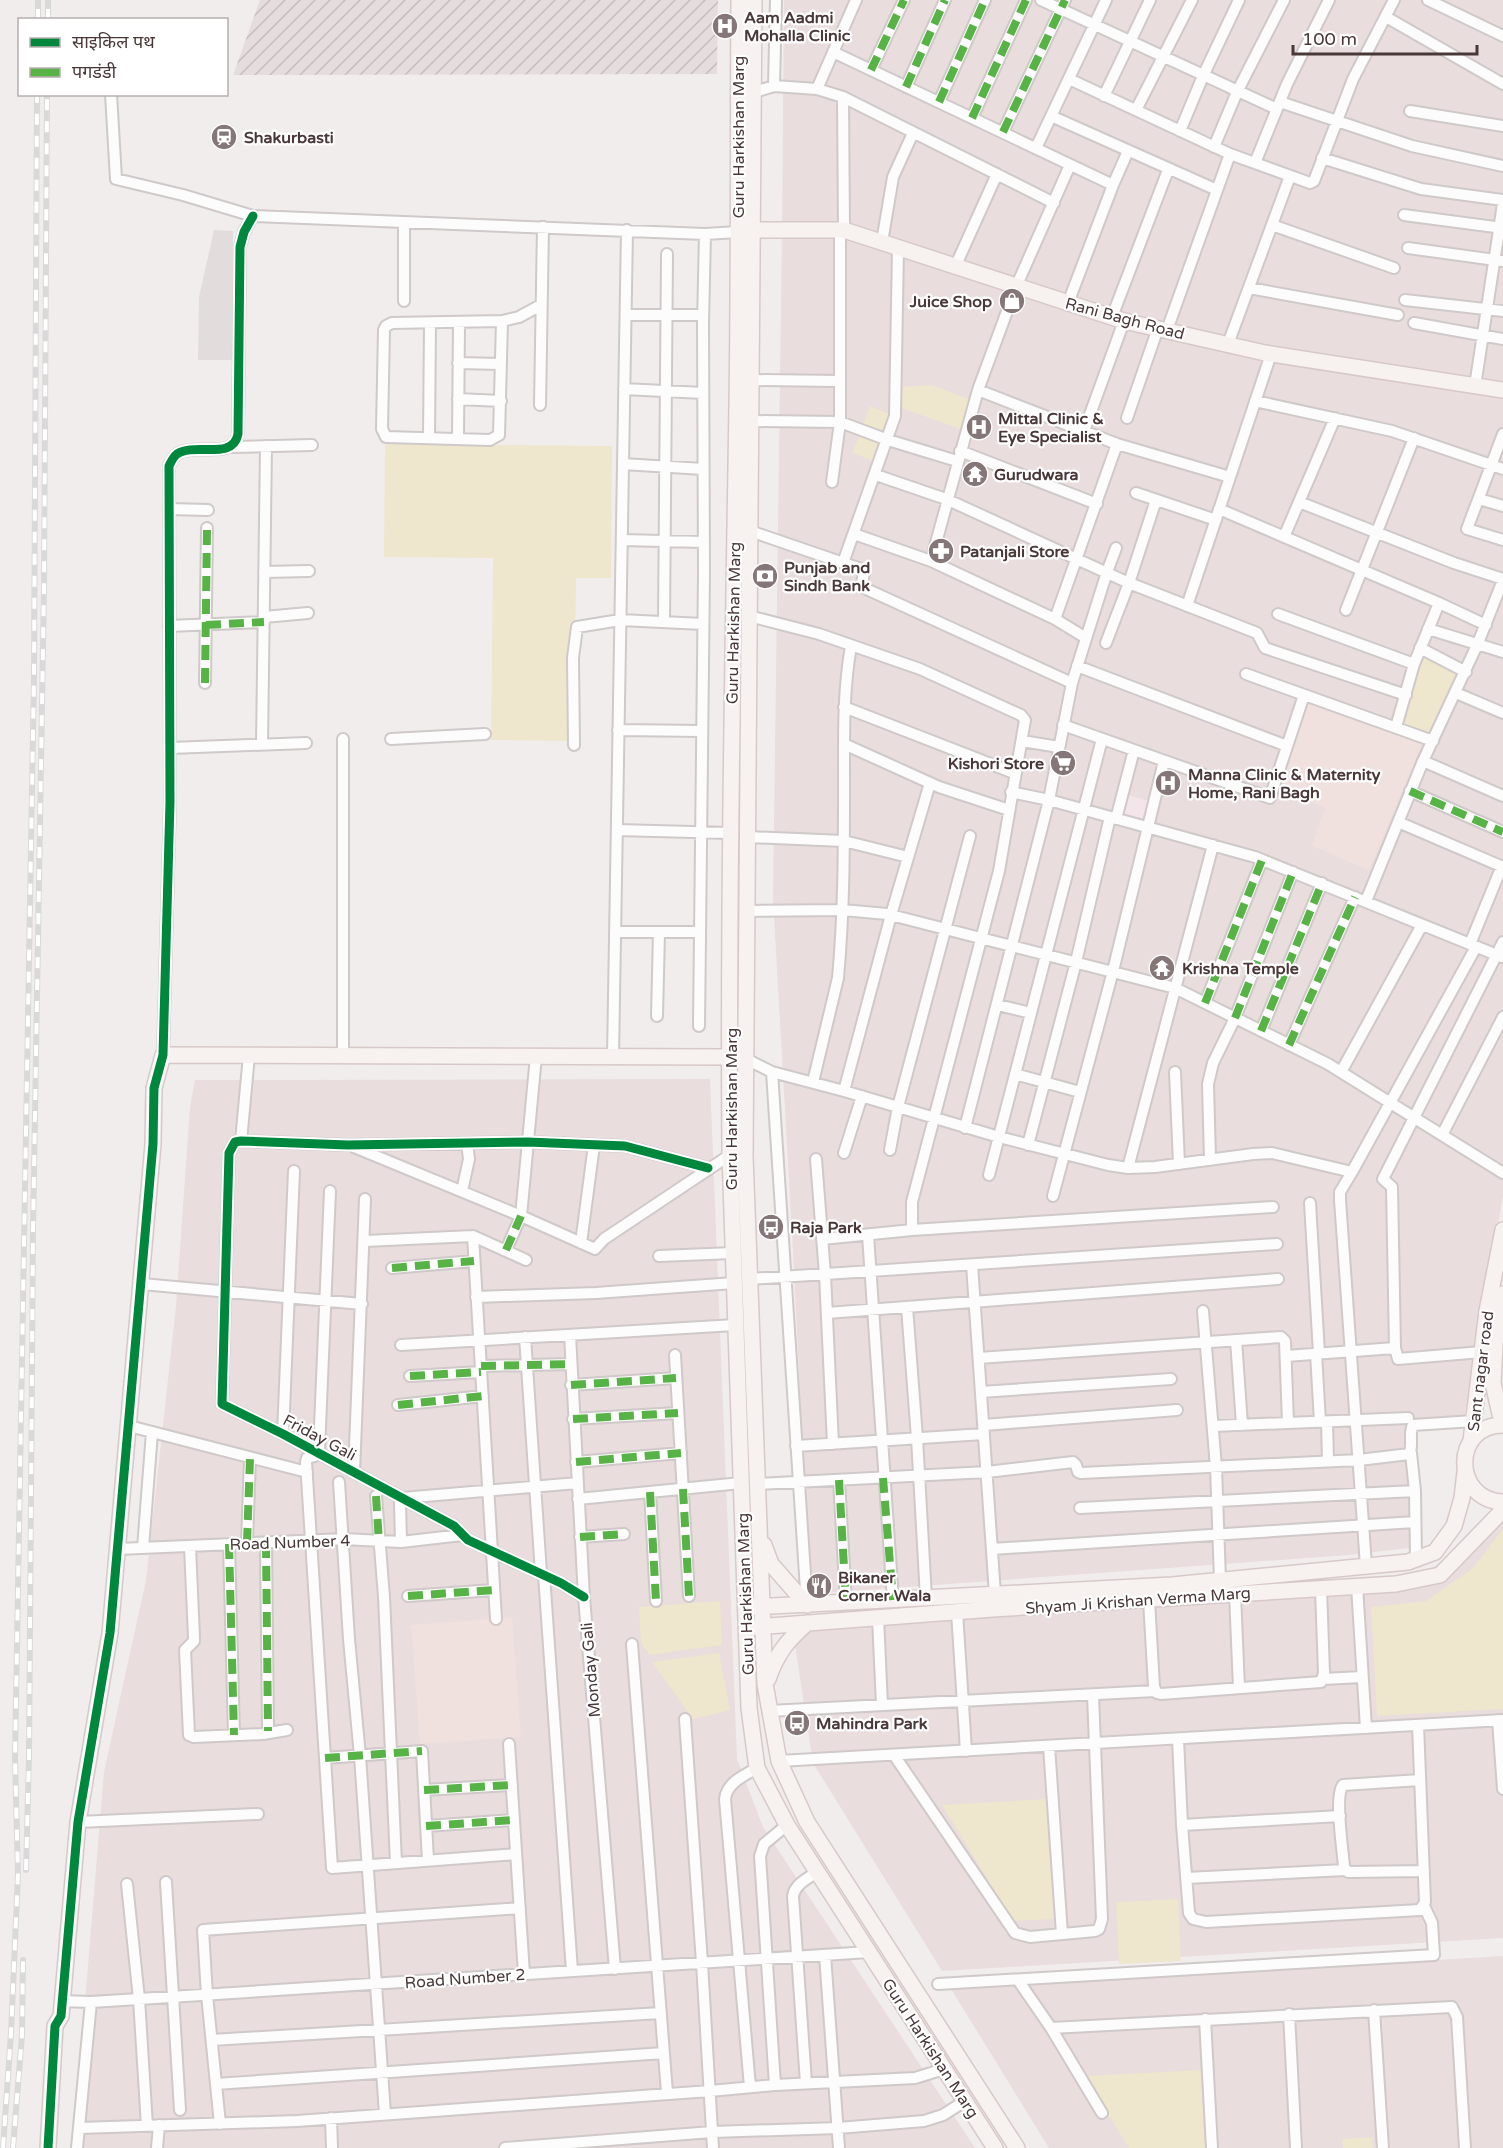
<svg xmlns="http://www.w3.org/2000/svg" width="1503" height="2148" viewBox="0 0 1503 2148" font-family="'Varela Round','Noto Sans Devanagari',sans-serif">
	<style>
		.residential { fill: #e9dddd }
		.industrial { fill: url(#industrial-furrows) }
		.education { fill: #f0e1df }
		.medical { fill: #f4e5eb }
		.green { fill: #eee6cd }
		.parking { fill: #e3dcdc }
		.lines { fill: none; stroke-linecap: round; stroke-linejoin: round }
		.street-casing { stroke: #cfc9c9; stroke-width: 14 }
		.secondary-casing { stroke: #d7c9c8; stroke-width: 18 }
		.street { stroke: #fdfcfc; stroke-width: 10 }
		.secondary { stroke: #f7f1f0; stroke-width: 15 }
		.rail-casing { stroke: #dad9d9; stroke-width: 6 }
		.rail { stroke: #fff; stroke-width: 4; stroke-dasharray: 11; stroke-linecap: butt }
		.quiet { stroke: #57b346; stroke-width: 8; stroke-dasharray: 15 8; stroke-linecap: butt }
		.cycleway-casing { stroke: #fff; stroke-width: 13 }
		.cycleway { stroke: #00873e; stroke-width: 9 }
		.labels { text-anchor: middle; stroke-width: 4.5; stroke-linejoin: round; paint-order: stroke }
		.poi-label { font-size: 16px; font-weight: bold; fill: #4a3838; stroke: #fff; text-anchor: start }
		.street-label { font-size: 16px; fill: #4a3838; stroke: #fff }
	</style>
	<defs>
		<pattern id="industrial-furrows" width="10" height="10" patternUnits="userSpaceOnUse" patternTransform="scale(1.5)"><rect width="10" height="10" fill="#e5dcdd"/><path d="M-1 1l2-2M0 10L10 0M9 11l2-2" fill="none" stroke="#c6bebe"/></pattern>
	</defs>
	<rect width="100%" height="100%" fill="#f2eded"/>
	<path class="residential" d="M784,0H1503V388L1269,352L1124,319L844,229H782Z
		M782,232H843L1123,322L1503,392V1196L1463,1423L1413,1427L1418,1547L1349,1555L810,1594L793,1252L773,898Z
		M710,1079L737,1759L763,1827L975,2148H73L104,1772L146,1580L176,1306L190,1107L195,1080Z
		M1503,1509V1938L942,1971L813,1763L793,1632L1417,1579L1456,1551Z
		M1503,1956V2148H1049L951,1989Z"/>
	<path class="industrial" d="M260,0H718L717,74L233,75Z"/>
	<path class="education" d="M1307,701L1423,742L1369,870L1312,846L1325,808L1279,790Z
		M512,1617L521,1737L420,1744L411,1625Z"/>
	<path class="medical" d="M1125,794L1152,802L1147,825L1119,818Z"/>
	<path class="green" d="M932,385L971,400L962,430L899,407L900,387Z
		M870,406L894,416L886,436L862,427Z
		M861,432L885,441L876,462L852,453Z
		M385,444L612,446L611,578H576L574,741L491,740L493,558L384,557Z
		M1422,652L1463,673L1433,738L1398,724Z
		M1503,1529V1709L1377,1716L1371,1607L1426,1601L1473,1568Z
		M720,1601L722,1645L650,1655L641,1644L639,1607Z
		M719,1653L730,1710L693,1719L652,1662Z
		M1047,1799L1055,1919L1013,1921L942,1805Z
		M1178,1899L1181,1961L1119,1964L1116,1902Z
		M1201,2070L1205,2148H1129L1084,2076Z
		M1372,2137L1373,2148H1343L1342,2139Z"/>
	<path class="parking" d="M214,230L233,231L232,360H198L199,297Z"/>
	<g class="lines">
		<g class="street-casing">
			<path id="street" d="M1041,0L1277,109
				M1428,0L1503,36
				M1386,17L1503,84
				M833,52L1113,185
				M871,70L904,0
				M1069,79L1230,154L1310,183L1314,181L1353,79L1394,0
				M774,86L776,0
				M906,87L945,0
				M817,89L843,97L1054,203
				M111,94L116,179L183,195L253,216L705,234L738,232
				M748,94L774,86L817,89L856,0
				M1104,96L1150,0
				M843,97L844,230
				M939,102L985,0
				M1280,102L1412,146L1503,166
				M1136,110L1192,0
				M1410,111L1503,126
				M1051,116L1217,190
				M972,118L1026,0
				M1180,131L1203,76L1239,0
				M1003,132L1065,0
				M1214,147L1237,92L1284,0
				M1036,148L1106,0
				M1322,158L1421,189L1503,200
				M1255,163L1287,84L1329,0
				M1404,215L1503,228
				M404,222V301
				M1272,225L1394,268
				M882,242L893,177L913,133
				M1408,248L1503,261
				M955,267L997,174
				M1249,288L1398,315
				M1405,300L1503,311
				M1068,303L1113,185L1128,151
				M626,315H703
				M1112,317L1168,170
				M502,321L499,435L490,440L386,437L382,429L384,330L386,326L392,323L502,321L519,317L541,305
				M1414,323L1503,339
				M1167,330L1230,154
				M1228,344L1290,176
				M458,363L501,364
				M752,380L839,381
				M1475,386L1503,204
				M624,389L703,393
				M978,390L1117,444L1230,477
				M458,399L501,401
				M1255,401L1392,431L1503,469
				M540,405L543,227
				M1127,418L1158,328
				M751,421L840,422L888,440L957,461
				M1084,431L1124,321
				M1503,434L1467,529L1503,540
				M429,438L430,323
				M458,438L459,323
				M231,447L312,445
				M960,451L1097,504
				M623,464L703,469
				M876,475L946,499L1129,583L1257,633L1265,648L1406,695
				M832,482L840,422V230
				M1136,493L1216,520
				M1479,499L1503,506
				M1299,502L1454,563L1503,579
				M169,509L208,510
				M1219,509L1439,603L1486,625
				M750,531L861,569L864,573L862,583L864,588L1072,683
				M854,534L931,561L1055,619
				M1284,537L1335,418
				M622,540L704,542
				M931,561L978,390L1016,287L1070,165
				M843,563L895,416L898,248
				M264,572L309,571
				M1187,606L1271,354
				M1346,610L1414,438
				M1278,614L1414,664
				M749,616L819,634L920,669L1021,715L1025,720L999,871L912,1202V1230
				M264,617L308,613
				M664,622L667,254
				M169,626L264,622
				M1428,629L1503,652
				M1086,638L1055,619L1117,444
				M1106,643L1129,583L1156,500
				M1420,648L1466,672
				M1077,666L1287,746
				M1246,674L1433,741
				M205,683L207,528
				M1456,693L1503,713
				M844,707L1014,773
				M1063,725L1270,798L1304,695
				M1396,727L1414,664L1439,603
				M618,730L702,731
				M343,739V1056
				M391,739L485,734
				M1022,741L1059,747
				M844,744L939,787L1009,810
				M262,745L266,446
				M574,745L573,658L577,627L620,620L703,624
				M170,748L306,743
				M1423,761L1503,796
				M1410,791L1503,832
				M1011,792L1049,800L1255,857L1502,957
				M1116,819L1134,750
				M1398,822L1503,867
				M617,830L730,833
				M748,837L844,841L908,857
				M1366,901L1423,761L1478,643L1503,580
				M747,911L843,910L887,914L1175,988L1328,1064L1503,1173
				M615,932H699
				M1470,944L1502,866
				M1205,1003L1262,860
				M998,1005L1031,1013
				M657,1016L659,932
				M699,1026L704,573L703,323L705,234
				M1261,1031L1322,883
				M1289,1045L1355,897
				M163,1055L170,802L169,466C171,462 173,457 177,454C195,442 233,461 238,434L240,247L244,232L253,216
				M613,1057L627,230
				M746,1059L772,1072L844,1091L999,1137L1108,1165L1128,1168L1155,1167L1253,1154L1272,1153L1352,1172L1476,947
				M772,1072L807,1605
				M1175,1072L1179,1164
				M1341,1072L1422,925
				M1015,1074L1080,1092
				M813,1082L838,978C844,913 844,847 844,782C844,736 843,691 851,646
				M844,1091L891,915L930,783
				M965,1128L1049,800L1072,683L1107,572L1116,548
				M1442,1135L1503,1017
				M241,1141L249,1055
				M1028,1145L1076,962L1110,817
				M354,1147L521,1216L595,1249L604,1239L730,1155
				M890,1150L898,1107L970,836
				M844,1153L862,1096
				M816,1159L825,1275L833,1444
				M1210,1160L1208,1084L1213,1063L1235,1018L1293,872
				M1128,1168L1213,845
				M1352,1172L1340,1192V1200L1366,1566
				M989,1175L1102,739
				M330,1191L319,1450L315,1456L307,1458L306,1462L332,1868L516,1854
				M462,1191L469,1159L467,1143
				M1053,1196L1113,971L1164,761
				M1310,1203L1319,1353
				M868,1235L893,1600
				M473,1236L496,1619
				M822,1239L912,1230L1273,1207
				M365,1241L473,1236L526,1260
				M581,1243L594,1145
				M506,1250L521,1216L536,1056
				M659,1256L733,1253
				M972,1265L995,1594
				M392,1268L474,1261
				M750,1279L1277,1244
				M142,1284L362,1304
				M476,1297L596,1293L734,1283
				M907,1307L917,1438L926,1598
				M1203,1311L1216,1467L1220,1580
				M827,1313L1278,1279
				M570,1335L584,1597L615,1969
				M525,1337L541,1573
				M1236,1340L1242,1425
				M401,1345L735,1325
				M1482,1352L1398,1359L1395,1348L1392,1187L1383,1179L1503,942
				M1316,1353L1320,1422
				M675,1355L689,1596
				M1286,1356L1395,1348
				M979,1358L1281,1337L1285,1341L1288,1423
				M481,1366L571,1364
				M410,1376L481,1372
				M571,1385L676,1378
				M981,1392L1171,1379
				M398,1405L483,1396
				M573,1419L678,1413
				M1327,1422L1328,1461
				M984,1425L1177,1410
				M129,1426L307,1472
				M1213,1426L1408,1418
				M283,1434L294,1171
				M796,1446L984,1434
				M1411,1453L1415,1491L1416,1559
				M576,1462L681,1453
				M354,1472L365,1199
				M839,1480L846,1602
				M339,1482L349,1639L360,1756L385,2114
				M758,1484L987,1472L1073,1462L1076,1465L1078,1472L1081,1473L1359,1460L1409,1454C1414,1446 1408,1434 1413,1425L1474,1421
				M650,1492L656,1601
				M376,1496L384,1597L396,1863
				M402,1498L577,1483
				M578,1499L741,1483
				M1080,1508L1415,1491
				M580,1537L624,1534
				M401,1542L400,1503L401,1498
				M247,1543L250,1458
				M266,1543L268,1731
				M229,1544L234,1735
				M190,1546L194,1638V1641L185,1650L189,1735L194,1737L263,1734L287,1730
				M143,1548L152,1432
				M118,1549L344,1539L401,1542L462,1535
				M992,1549L1415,1522
				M544,1575L572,1971
				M1357,1586L1366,1728
				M1235,1594L1239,1688
				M408,1596L494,1590
				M584,1597L561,1583L468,1540L454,1526L283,1434L222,1404L229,1153L235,1142L241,1141L348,1145L528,1142L625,1146L708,1168
				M1149,1600L1154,1687L1157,1693L1161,1694L1321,1682L1324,1673L1321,1589
				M957,1612L966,1751
				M878,1618L882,1705
				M632,1644L667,2093
				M1323,1679L1362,1677
				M769,1711L1155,1691
				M685,1719L702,1963L713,2148
				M1498,1720L1503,1789
				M1178,1739L1182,1825L1189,1913L1193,1919L1206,1922L1420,1910L1425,1902L1418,1725
				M509,1744L524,1974
				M1049,1746L1062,1934
				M894,1755L1015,1933L1030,1937L1095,1931L1099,1929L1102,1919L1093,1695
				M325,1758L422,1751L428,1860
				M779,1761L1503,1720
				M1420,1780L1343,1785C1334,1795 1343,1851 1344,1867L1348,1872L1424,1871
				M424,1790L512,1785
				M78,1822L258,1814
				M1182,1825L1340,1816
				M426,1826L514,1820
				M1186,1878L1345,1870
				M166,1882L180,2110
				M127,1884L139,1999L147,2126
				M825,1955L839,2148
				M1018,1980L1051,2028L1102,2113
				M938,1984L1434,1955L1432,1923L1424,1906
				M61,2001L91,2002L139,1999L869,1952
				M1374,2010L1383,2148
				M1289,2014L1296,2148
				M1205,2019L1212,2148
				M1051,2028L1452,2007L1457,2017L1465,2148
				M212,2040L661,2013
				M806,2083L793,1896C795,1884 807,1879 817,1872
				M216,2084L664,2053
				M775,2085L760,1856L764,1844L787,1825
				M750,2087L725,1799C727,1782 744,1776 757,1768
				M331,2118L332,2148
				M220,2124L207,1995L203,1930L520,1908
				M79,2128L297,2121L710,2091L775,2085L915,2078L944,2069
				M77,2148L91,2002
				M157,2148L159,2125
				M505,2148L712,2132L838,2128L924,2121L943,2115L965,2101"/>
		</g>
		<g class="secondary-casing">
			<path id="secondary" d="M739,0C738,135 739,271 737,406C733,656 728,906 730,1155L749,1708L757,1768L787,1825L995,2148
				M754,0L745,1156L765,1684L779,1761L807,1822L1017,2148
				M752,230H844L1124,321L1265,353L1503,390
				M1503,1294L1495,1344L1493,1383L1500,1414L1503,1417
				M1503,1425C1452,1425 1452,1500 1503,1502
				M1471,1441L1487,1311L1503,1230
				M764,1545L771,1564L807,1605
				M754,1607L1172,1585L1408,1562L1435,1552L1454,1526L1462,1498L1465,1472
				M755,1627L993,1609L1396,1584L1440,1575L1503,1510
				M768,1679C777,1653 787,1641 807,1623
				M48,2148L55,2026L61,2016L78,1822L110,1633L153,1144L154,1088L163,1055L729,1057"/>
		</g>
		<use href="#street" class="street"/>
		<use href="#secondary" class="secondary"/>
		<g class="rail-casing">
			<path id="rail" d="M38,20V0
				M48,20V0
				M26,1870L29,1757L33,1231L44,588L47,94
				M3,2148L11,2033L18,1874L15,1758L34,676L37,94
				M13,2148L22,2035L23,1960"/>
		</g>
		<use href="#rail" class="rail"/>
		<path class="quiet" d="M871,70L904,0
			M906,87L945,0
			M939,102L985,0
			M972,118L1026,0
			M1003,132L1065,0
			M206,625L264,622
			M205,683L207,528
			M1410,791L1503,832
			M1205,1003L1262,860
			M1235,1018L1293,872
			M1261,1031L1322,883
			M1289,1045L1355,897
			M506,1250L521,1216
			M392,1268L474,1261
			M481,1366L571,1364
			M410,1376L481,1372
			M571,1385L676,1378
			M398,1405L483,1396
			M573,1419L678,1413
			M576,1462L681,1453
			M883,1478L893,1600
			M839,1480L846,1602
			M683,1489L689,1596
			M650,1492L656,1601
			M376,1496L379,1542
			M580,1537L624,1534
			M247,1543L250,1458
			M266,1543L268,1731
			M229,1544L234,1735
			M408,1596L494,1590
			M325,1758L422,1751
			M424,1790L512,1785
			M426,1826L514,1820"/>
		<g class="cycleway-casing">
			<path id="cycleway" d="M584,1597L561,1583L468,1540L454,1526L283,1434L222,1404L229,1153L235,1142L241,1141L348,1145L528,1142L625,1146L708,1168
				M48,2148L55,2026L61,2016L78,1822L110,1633L153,1144L154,1088L163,1055L170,802L169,466C171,462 173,457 177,454C195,442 233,461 238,434L240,247L244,232L253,216"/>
		</g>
		<use href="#cycleway" class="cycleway"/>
	</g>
	<defs>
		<g id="hospital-disc" transform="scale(1.35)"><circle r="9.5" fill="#857777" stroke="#fff"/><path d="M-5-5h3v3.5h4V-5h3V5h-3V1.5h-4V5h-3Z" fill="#fff"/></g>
		<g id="station-disc" transform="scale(1.35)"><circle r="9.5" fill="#857777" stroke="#fff"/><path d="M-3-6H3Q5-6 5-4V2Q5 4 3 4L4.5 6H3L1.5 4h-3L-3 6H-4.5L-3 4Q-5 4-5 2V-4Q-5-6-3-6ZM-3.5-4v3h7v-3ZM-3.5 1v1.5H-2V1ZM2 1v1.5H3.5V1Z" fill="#fff"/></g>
		<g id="shop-disc" transform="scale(1.35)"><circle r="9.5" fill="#857777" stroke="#fff"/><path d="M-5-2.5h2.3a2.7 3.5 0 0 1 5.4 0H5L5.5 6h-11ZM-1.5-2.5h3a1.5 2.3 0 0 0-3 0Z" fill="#fff"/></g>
		<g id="temple-disc" transform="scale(1.35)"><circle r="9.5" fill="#857777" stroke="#fff"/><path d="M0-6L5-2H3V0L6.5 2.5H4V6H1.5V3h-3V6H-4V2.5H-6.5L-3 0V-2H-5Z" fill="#fff"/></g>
		<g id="pharmacy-disc" transform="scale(1.35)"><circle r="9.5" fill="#857777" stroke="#fff"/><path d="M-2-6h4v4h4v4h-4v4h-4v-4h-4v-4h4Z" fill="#fff"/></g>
		<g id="bank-disc" transform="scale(1.35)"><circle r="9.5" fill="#857777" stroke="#fff"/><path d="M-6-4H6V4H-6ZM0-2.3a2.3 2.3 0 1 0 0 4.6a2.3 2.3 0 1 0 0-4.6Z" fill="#fff"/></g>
		<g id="supermarket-disc" transform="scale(1.35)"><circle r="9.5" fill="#857777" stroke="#fff"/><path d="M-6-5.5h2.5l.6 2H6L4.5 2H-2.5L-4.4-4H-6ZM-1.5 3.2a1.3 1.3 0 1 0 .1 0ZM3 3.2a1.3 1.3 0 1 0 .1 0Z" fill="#fff"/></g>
		<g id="bus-disc" transform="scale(1.35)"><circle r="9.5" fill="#857777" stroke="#fff"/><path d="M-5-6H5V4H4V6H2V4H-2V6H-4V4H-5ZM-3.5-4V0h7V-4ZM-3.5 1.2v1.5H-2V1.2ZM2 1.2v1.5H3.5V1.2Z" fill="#fff"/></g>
		<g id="restaurant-disc" transform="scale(1.35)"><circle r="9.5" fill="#857777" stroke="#fff"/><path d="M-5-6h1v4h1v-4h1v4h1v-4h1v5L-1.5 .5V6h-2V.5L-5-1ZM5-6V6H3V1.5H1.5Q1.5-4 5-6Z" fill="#fff"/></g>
	</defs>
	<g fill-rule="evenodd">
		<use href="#hospital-disc" x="725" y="26"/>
		<use href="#station-disc" x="224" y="137"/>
		<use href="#shop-disc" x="1012" y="301"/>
		<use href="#hospital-disc" x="979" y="427"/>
		<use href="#temple-disc" x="975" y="474"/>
		<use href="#pharmacy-disc" x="941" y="551"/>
		<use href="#bank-disc" x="765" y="576"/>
		<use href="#supermarket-disc" x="1063" y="763"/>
		<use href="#hospital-disc" x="1168" y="783"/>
		<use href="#temple-disc" x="1162" y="968"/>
		<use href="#bus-disc" x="771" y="1227"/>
		<use href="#restaurant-disc" x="819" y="1586"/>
		<use href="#bus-disc" x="797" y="1723"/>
	</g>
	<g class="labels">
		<g class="poi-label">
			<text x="744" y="23">Aam Aadmi<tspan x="744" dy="18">Mohalla Clinic</tspan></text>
			<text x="244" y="143">Shakurbasti</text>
			<text x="992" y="307" text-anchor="end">Juice Shop</text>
			<text x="998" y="424">Mittal Clinic &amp;<tspan x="998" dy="18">Eye Specialist</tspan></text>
			<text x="994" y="480">Gurudwara</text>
			<text x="960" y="557">Patanjali Store</text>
			<text x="784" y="573">Punjab and<tspan x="784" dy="18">Sindh Bank</tspan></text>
			<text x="1044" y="769" text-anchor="end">Kishori Store</text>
			<text x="1188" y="780">Manna Clinic &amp; Maternity<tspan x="1188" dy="18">Home, Rani Bagh</tspan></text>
			<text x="1182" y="974">Krishna Temple</text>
			<text x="790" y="1233">Raja Park</text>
			<text x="838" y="1583">Bikaner<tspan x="838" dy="18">Corner Wala</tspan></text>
			<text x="816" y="1729">Mahindra Park</text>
		</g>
		<g class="street-label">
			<text transform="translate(738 137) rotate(-90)" y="6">Guru Harkishan Marg</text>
			<text transform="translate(1125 318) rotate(15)" y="6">Rani Bagh Road</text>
			<text transform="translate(733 623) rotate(-89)" y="6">Guru Harkishan Marg</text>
			<text transform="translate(731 1109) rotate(-90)" y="6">Guru Harkishan Marg</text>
			<text transform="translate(1480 1371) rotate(-83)" y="6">Sant nagar road</text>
			<text transform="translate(320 1437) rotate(28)" y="6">Friday Gali</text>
			<text transform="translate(290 1542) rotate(-2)" y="6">Road Number 4</text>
			<text transform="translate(745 1594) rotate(-92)" y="6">Guru Harkishan Marg</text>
			<text transform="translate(1138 1600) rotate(-4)" y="6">Shyam Ji Krishan Verma Marg</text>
			<text transform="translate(590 1670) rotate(-95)" y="6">Monday Gali</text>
			<text transform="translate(465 1978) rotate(-4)" y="6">Road Number 2</text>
			<text transform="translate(931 2048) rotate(57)" y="6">Guru Harkishan Marg</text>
		</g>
	</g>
	<rect x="18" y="18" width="210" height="78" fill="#ffffff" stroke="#b7afaf" stroke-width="1.5"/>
	<rect x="30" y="38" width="30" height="9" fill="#00873e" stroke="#b7afaf" stroke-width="1.5"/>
	<text x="72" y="48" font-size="18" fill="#4a3838">साइकिल पथ</text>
	<rect x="30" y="68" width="30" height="9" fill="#57b346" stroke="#b7afaf" stroke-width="1.5"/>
	<text x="72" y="78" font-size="18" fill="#4a3838">पगडंडी</text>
	<path d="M1293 45v9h184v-9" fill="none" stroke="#4a3838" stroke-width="3"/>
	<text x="1302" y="45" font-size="18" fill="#4a3838" stroke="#ffffff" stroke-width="4.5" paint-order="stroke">100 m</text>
</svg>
